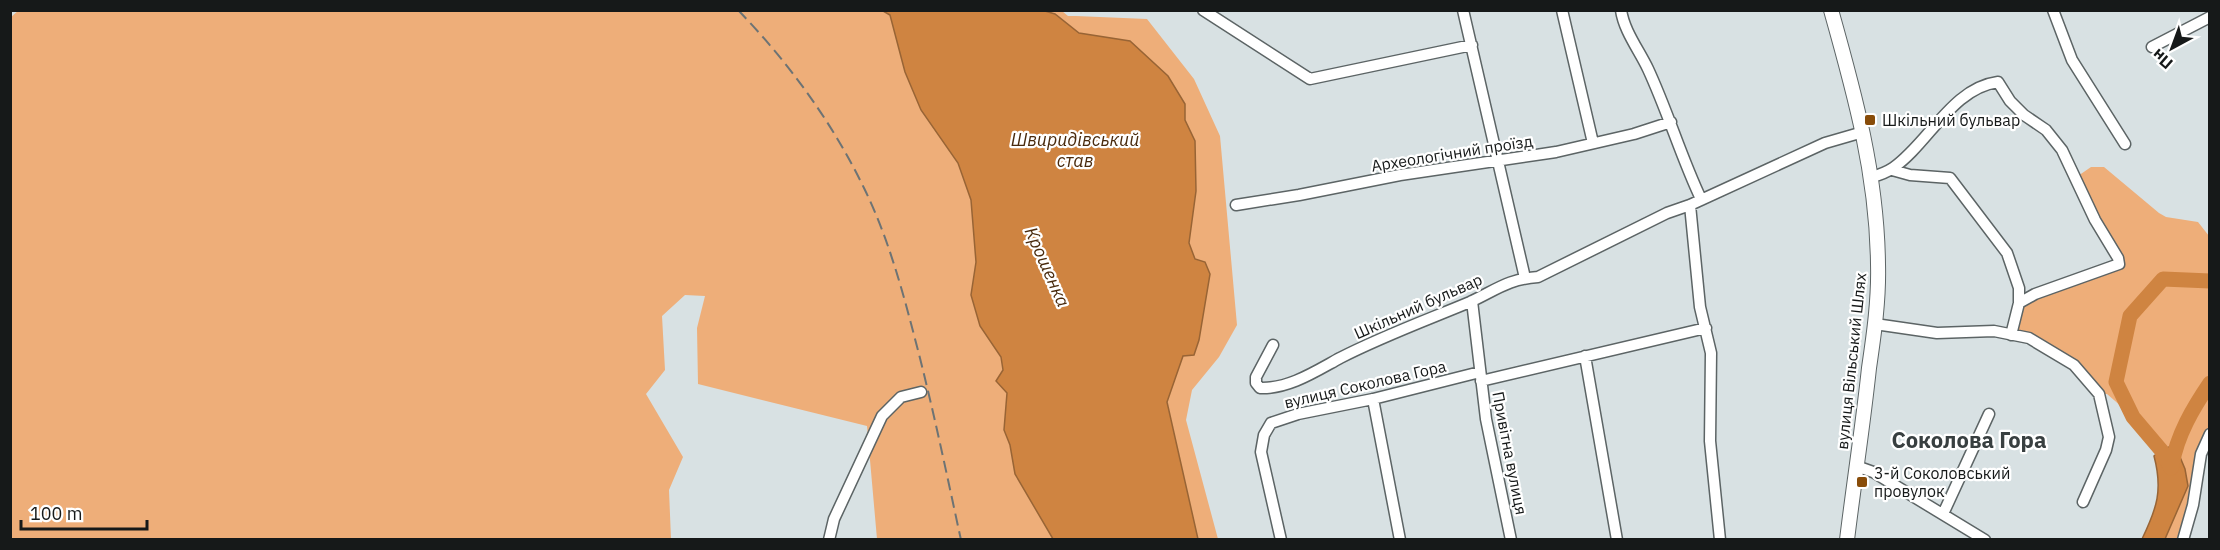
<svg xmlns="http://www.w3.org/2000/svg" width="2220" height="550" viewBox="0 0 2220 550" font-family="'IBM Plex Sans',sans-serif">
	<style>
		.green { fill: #eeae79 }
		.water { fill: #cf8441; stroke: #986435; stroke-width: 1.5 }
		.lines { fill: none; stroke-linecap: round; stroke-linejoin: round }
		.river { stroke: #cf8441; stroke-width: 15 }
		.street-casing { stroke: #5c6465; stroke-width: 13 }
		.secondary-casing { stroke: #5c6465; stroke-width: 16 }
		.street { stroke: #fff; stroke-width: 10 }
		.secondary { stroke: #fff; stroke-width: 14 }
		.rail { stroke: #6d7374; stroke-width: 2; stroke-dasharray: 12 6; stroke-linecap: butt }
		.poi-dot { fill: #884c09; stroke: #fff; stroke-width: 2 }
		.labels { text-anchor: middle; stroke-width: 4.5; stroke-linejoin: round; paint-order: stroke }
		.poi-label { font-size: 16px; fill: #161919; stroke: #fff; text-anchor: start }
		.street-label { font-size: 16px; fill: #161919; stroke: #fff }
		.water-label { font-size: 18px; font-style: italic; fill: #492a0d; stroke: #fff }
		.district-label { font-size: 22px; font-weight: bold; fill: #383f40; stroke: #fff }
	</style>
	<rect width="100%" height="100%" fill="#d8e1e3"/>
	<path class="green" d="M19,10L883,11L890,15L905,72L921,110L958,163L971,200L976,262L971,295L980,326L1001,357L1007,393L1004,430L1010,445L1015,474L1053,539H877L867,426L698,384L697,328L705,296L685,295L662,316L665,370L646,394L683,457L669,490L671,539H11L10,18Z
		M1045,11H1062L1068,16H1076L1147,19L1194,79L1220,136L1237,325L1219,357L1192,390L1186,420L1218,539H1198L1167,401L1210,274L1195,259L1189,243L1196,191L1195,141L1185,120V104L1130,41L1079,33L1055,14Z
		M2091,167H2104L2159,213L2166,217L2198,222L2209,236L2210,434L2183,539H2157L2171,468C2154,438 2132,415 2107,394H2099L2074,365L2011,335L2019,303L2119,264L2075,178Z"/>
	<path class="water" d="M883,11H1045L1055,14L1079,33L1130,41L1168,76L1185,104V120L1195,141L1196,191L1189,243L1195,259L1205,262L1210,274L1199,340L1194,355L1183,356L1167,402L1198,539H1053L1015,474L1010,445L1004,430L1007,393L996,381L1003,370L1001,357L980,326L971,295L976,262L971,200L958,163L921,110L905,72L890,15Z
		M2175,445L2185,469L2188,486L2165,539H2142C2157,508 2163,490 2154,456L2161,450Z"/>
	<g class="lines">
		<path class="river" d="M2172,465C2177,435 2193,408 2210,383
			M2171,468L2161,450L2133,417L2116,382L2130,316L2163,279L2210,281"/>
		<g class="street-casing">
			<path id="street" d="M1203,10L1310,79L1472,45
				M1463,10L1525,278
				M1562,10L1593,143
				M1621,10C1624,31 1639,50 1648,69C1668,112 1681,157 1701,199
				M2053,10L2072,60L2125,144
				M2152,47L2210,17
				M1892,170L1910,175L1950,178L2007,253L2019,288V303
				M1872,177C1879,175 1887,172 1893,168C1929,143 1952,88 1998,82L2010,101L2024,115L2046,130L2062,150L2095,220L2118,258L2119,264L2035,294L2019,303L2011,335
				M1236,205L1299,195L1400,175L1556,152L1634,134L1671,122
				M1690,205L1700,307L1711,353L1710,441L1720,540
				M1472,301L1486,419L1511,540
				M1875,324L1937,333L1994,331L2029,338L2074,365L2099,394L2109,437L2106,450L2083,502
				M1273,345L1256,377V383L1260,388C1289,389 1316,371 1340,358C1383,336 1427,320 1470,302C1496,290 1508,279 1538,277L1667,213L1690,205L1825,143L1863,132
				M1585,356L1617,540
				M1481,381L1706,328
				M1373,399L1400,540
				M1856,466L1873,472L1985,540
				M1943,514L1989,414
				M829,540L834,519L882,416L901,397L921,392
				M1281,540L1261,452L1264,435L1271,423L1298,414L1373,399L1480,372
				M2183,540L2193,505L2201,454L2210,434"/>
		</g>
		<g class="secondary-casing">
			<path id="secondary" d="M1831,10C1855,95 1877,175 1878,264C1879,299 1874,334 1869,368C1863,425 1854,482 1847,540"/>
		</g>
		<use href="#street" class="street"/>
		<use href="#secondary" class="secondary"/>
		<path class="rail" d="M738,10C789,63 832,122 864,188C887,235 901,285 914,335C932,403 946,471 961,540"/>
	</g>
	<g class="poi-dot">
		<rect x="1864" y="114" width="12" height="12" rx="3"/>
		<rect x="1856" y="476" width="12" height="12" rx="3"/>
	</g>
	<g class="labels">
		<g class="poi-label">
			<text x="1882" y="126">Шкільний бульвар</text>
			<text x="1874" y="479">3-й Соколовський<tspan x="1874" dy="18">провулок</tspan></text>
		</g>
		<g class="street-label">
			<text transform="translate(1452 153) rotate(-9)" y="6">Археологічний проїзд</text>
			<text transform="translate(1418 306) rotate(-24)" y="6">Шкільний бульвар</text>
			<text transform="translate(1851 361) rotate(-84)" y="6">вулиця Вільський Шлях</text>
			<text transform="translate(1365 384) rotate(-13)" y="6">вулиця Соколова Гора</text>
			<text transform="translate(1510 453) rotate(79)" y="6">Привітна вулиця</text>
		</g>
		<g class="water-label">
			<text x="1075" y="146">Швиридівський<tspan x="1075" dy="21">став</tspan></text>
			<text transform="translate(1047 267) rotate(66)" y="6">Крошенка</text>
		</g>
		<g class="district-label">
			<text x="1969" y="448">Соколова Гора</text>
		</g>
	</g>
	<rect width="2220" height="550" fill="none" stroke="#161919" stroke-width="24"/>
	<g transform="translate(2172 48) rotate(221)" stroke="#ffffff" stroke-width="4.5" paint-order="stroke">
	<path d="M0-4.5L10 22L0 15L-10 22Z" fill="#161919"/>
	<text y="-9" font-size="16" font-weight="bold" text-anchor="middle" fill="#161919">Пн</text>
	</g>
	<path d="M21 520v9h126v-9" fill="none" stroke="#161919" stroke-width="3"/>
	<text x="30" y="520" font-size="18" fill="#161919" stroke="#ffffff" stroke-width="4.5" paint-order="stroke">100 m</text>
</svg>
